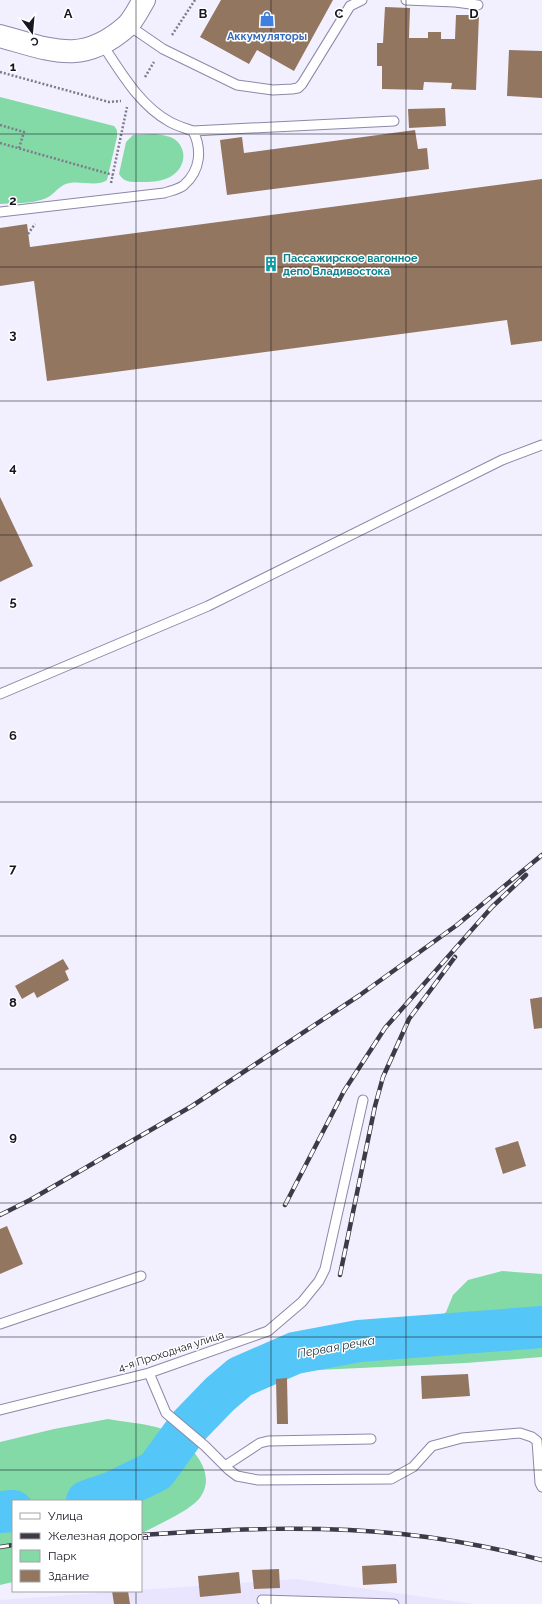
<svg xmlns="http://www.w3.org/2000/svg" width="542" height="1604" viewBox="0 0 542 1604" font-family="Raleway,sans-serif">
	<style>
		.built { fill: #e9e5ff }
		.green { fill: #83daa7 }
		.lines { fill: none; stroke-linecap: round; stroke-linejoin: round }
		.river { stroke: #54c6f7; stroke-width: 42 }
		.building { fill: #937660 }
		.service-casing { stroke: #8d87a8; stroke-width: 11 }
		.secondary-casing { stroke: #8d87a8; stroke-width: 24 }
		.path { stroke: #7d7b88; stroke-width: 2.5; stroke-dasharray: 2 2; stroke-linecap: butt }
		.service { stroke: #fff; stroke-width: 9 }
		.secondary { stroke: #fff; stroke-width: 22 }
		.rail-casing { stroke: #3d3b47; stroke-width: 4.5 }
		.rail { stroke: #fff; stroke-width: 3; stroke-dasharray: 9; stroke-linecap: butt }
		.grid { fill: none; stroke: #181622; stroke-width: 1; stroke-opacity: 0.55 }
		.labels { text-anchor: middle; stroke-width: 3; stroke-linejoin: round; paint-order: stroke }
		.shop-label { font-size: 11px; font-weight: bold; fill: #366cbe; stroke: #fff }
		.culture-label { font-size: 11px; font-weight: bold; fill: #0d838f; stroke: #fff; text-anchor: start }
		.street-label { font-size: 11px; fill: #181622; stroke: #fff }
		.water-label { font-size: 12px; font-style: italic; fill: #192c35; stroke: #fff }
		.grid-label { font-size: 13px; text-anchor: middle; font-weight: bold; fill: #181622; stroke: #fff; stroke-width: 3; stroke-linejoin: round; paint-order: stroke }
	</style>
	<rect width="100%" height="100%" fill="#f2f0ff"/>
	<path class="built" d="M296,1579L475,1604H0V1600Z"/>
	<path class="green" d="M0,97L114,126L117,130V137L107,180C98,187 81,181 70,183C59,184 54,196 44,199C31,204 14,203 0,204Z
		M155,134C163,135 172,136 178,142C189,155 182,172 168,178C159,182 150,182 141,182C132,182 124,183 119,174L126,142L133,135Z
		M502,1271L542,1274V1357L466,1363L275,1372L264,1378L217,1423L198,1424C185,1415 182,1410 193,1397L252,1352L264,1348L433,1323L446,1312L453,1295L468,1280Z
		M108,1419C124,1422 141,1423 156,1427C183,1435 222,1470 199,1499C188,1512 156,1525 141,1534V1501H13V1582L0,1585V1442L54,1429Z"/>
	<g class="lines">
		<path class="river" d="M87,1501L113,1492L156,1471L188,1427L220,1394L240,1377L295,1353L359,1341L542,1327
			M0,1512L13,1511"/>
	</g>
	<path class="building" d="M221,0H333L294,71L257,50L249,64L200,37Z
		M385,7L410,8L409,38H428V32H441V39H455L456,15H479L476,90L451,89L452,83L424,82L423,90L382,89V66H377V43H383Z
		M509,50L542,51V98L507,96Z
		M445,108L446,126L409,128L408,109Z
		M415,130L418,149L427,148L429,169L227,195L220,140L242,137L244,153Z
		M542,179V341L511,345L507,320L47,381L34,281L0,286V228L27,224L30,247Z
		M0,497L33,566L0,582Z
		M63,959L69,969L65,971L69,980L37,998L34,992L22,999L15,986Z
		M542,997V1028L534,1029L530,999Z
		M518,1141L526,1166L503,1174L495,1148Z
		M7,1226L23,1264L0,1274V1229Z
		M468,1374L470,1396L422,1399L421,1376Z
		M287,1378L288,1424H277L276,1379Z
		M396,1564L397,1583L363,1585L362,1566Z
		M279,1569L280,1588L254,1589L252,1570Z
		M239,1572L241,1593L200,1597L198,1576Z
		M112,1591H128L130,1604H114Z"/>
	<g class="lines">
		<g class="service-casing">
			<path id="service" d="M406,0L455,2L478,5
				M128,25L163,49L237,85L273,90L292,89L298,88L302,84L350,6L362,0
				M102,44C121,72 139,105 170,122C177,126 185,128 193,131L394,121
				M0,212L164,193C170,191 180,189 184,185C201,170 202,149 193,131
				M0,694L208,606L502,460L542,445
				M0,1324L141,1276
				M149,1373L166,1413L205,1446L229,1470L237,1476L258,1480L391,1479L413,1467L432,1446L462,1438L520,1433L532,1437L537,1441L540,1483L542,1487
				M0,1410L149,1373L268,1331L302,1302L319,1281L325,1269L363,1100
				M225,1466L260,1443L268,1441L371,1439
				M262,1600L394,1604"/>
		</g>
		<g class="secondary-casing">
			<path id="secondary" d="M0,36C51,50 82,66 127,26C134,19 139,8 144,0"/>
		</g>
		<path class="path" d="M172,35L195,0
			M0,72L109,102L121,101
			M145,77L154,62
			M0,125L24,132L19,148
			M0,143L113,175
			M111,183L127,107
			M28,234L35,224"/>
		<use href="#service" class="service"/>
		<use href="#secondary" class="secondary"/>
		<g class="rail-casing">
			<path id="rail" d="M285,1205L344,1091L385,1028L492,907L526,875
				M0,1215L30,1200L192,1106L360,995L457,925L542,855
				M340,1275L375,1106L383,1077L409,1019L455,957
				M141,1535C227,1529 316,1525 402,1534C449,1539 496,1548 542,1560
				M0,1547L13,1545"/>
		</g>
		<use href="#rail" class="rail"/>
	</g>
	<path class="grid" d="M136,0V1501M271,0V1604M406,0V1604M0,134H542M0,267H542M0,401H542M0,535H542M0,668H542M0,802H542M0,936H542M0,1069H542M0,1203H542M0,1337H542M0,1470H542M136,1591V1604"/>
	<defs>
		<g id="shop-bare" transform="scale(1.2)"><path d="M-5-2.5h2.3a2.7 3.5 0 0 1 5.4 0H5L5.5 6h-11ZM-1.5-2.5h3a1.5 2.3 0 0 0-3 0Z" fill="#3f7fe0" stroke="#fff" stroke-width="2.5" paint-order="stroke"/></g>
		<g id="building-bare" transform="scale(1.2)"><path d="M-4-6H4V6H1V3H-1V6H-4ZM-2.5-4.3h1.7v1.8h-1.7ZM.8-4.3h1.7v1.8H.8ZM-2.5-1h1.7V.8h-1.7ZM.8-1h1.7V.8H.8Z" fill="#0f9aa8" stroke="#fff" stroke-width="2.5" paint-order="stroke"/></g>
	</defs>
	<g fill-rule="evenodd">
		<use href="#shop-bare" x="267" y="19"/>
		<use href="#building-bare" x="271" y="264"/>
	</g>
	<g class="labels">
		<g class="shop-label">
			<text x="267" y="40">Аккумуляторы</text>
		</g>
		<g class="culture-label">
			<text x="283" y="262">Пассажирское вагонное<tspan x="283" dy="13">депо Владивостока</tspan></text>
		</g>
		<g class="street-label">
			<text transform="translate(171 1351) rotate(-18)" y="4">4-я Проходная улица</text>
		</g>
		<g class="water-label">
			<text transform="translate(336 1347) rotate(-10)" y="4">Первая речка</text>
		</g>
	</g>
	<g class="grid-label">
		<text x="68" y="18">A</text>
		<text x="203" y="18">B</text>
		<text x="339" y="18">C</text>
		<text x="474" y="18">D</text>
		<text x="13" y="71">1</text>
		<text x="13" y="205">2</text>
		<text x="13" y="339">3</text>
		<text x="13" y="472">4</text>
		<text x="13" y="606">5</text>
		<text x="13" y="740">6</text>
		<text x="13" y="873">7</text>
		<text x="13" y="1007">8</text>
		<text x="13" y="1141">9</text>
	</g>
	<rect x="12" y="1500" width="130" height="92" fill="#ffffff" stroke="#a3a2a7"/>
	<rect x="20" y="1513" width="20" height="6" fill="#ffffff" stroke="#a3a2a7"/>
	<text x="48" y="1520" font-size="12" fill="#181622">Улица</text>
	<rect x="20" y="1533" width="20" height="6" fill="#3d3b47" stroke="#a3a2a7"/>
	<text x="48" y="1540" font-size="12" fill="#181622">Железная дорога</text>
	<rect x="20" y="1550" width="20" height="12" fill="#83daa7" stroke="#a3a2a7"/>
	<text x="48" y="1560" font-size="12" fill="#181622">Парк</text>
	<rect x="20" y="1570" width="20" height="12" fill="#937660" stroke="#a3a2a7"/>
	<text x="48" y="1580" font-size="12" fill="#181622">Здание</text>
	<g transform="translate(32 32) rotate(164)" stroke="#ffffff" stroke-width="3" paint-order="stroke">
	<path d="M0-3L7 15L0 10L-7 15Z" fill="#181622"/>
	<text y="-6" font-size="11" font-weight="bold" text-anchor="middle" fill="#181622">С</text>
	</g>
</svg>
